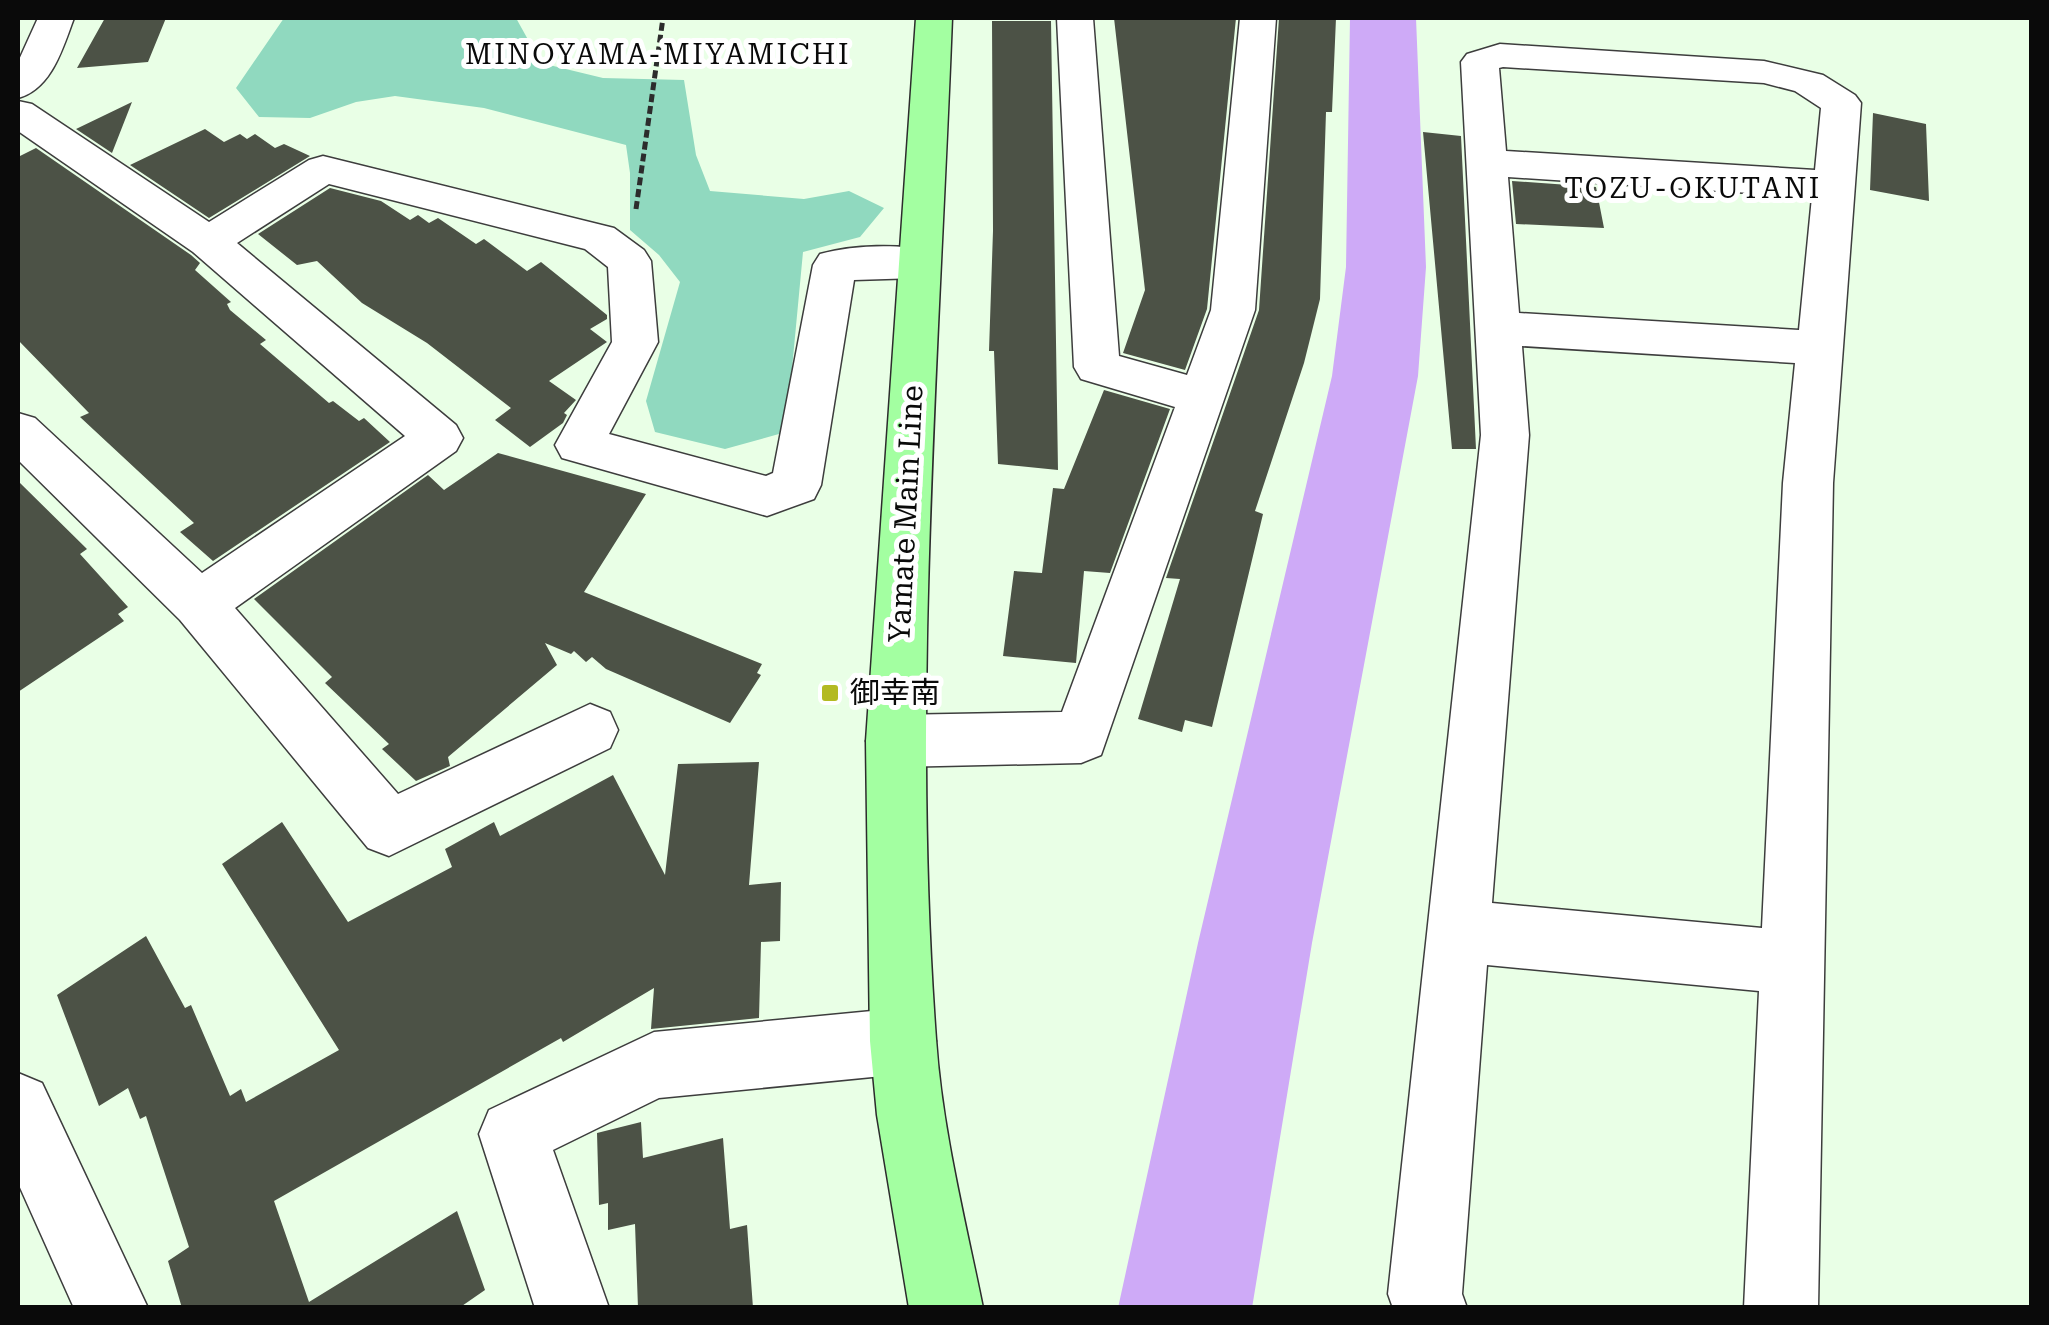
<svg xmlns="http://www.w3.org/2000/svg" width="2049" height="1325" viewBox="0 0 2049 1325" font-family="'Roboto Serif','Noto Sans JP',serif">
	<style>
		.forest { fill: #90d9bf }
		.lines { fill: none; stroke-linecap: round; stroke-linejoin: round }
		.river { fill: #ceaaf7; fill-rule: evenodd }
		.building { fill: #4c5246 }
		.street-casing { stroke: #3d3d3d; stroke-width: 3 }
		.secondary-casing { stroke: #2c2c2c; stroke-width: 3 }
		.path { stroke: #2c2c2c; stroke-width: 5; stroke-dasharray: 8 4; stroke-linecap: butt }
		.street { fill: #fff; fill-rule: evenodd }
		.secondary { fill: #a3ffa1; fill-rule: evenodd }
		.poi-dot { fill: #b3ba21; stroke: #fff; stroke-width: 4 }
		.labels { text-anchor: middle; stroke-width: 10; stroke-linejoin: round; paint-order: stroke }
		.far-neighbourhood-label { font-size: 28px; letter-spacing: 2.5px; fill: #0a0a0a; stroke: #fff }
		.street-label { font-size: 30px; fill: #0a0a0a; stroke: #fff }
		.poi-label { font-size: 30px; fill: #0a0a0a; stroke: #fff; text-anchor: start }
	</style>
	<rect width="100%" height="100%" fill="#e9ffe6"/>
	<path class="forest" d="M284,18H516L541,63L603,78L684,80L696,155L710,191L804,199L849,191L884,208L860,237L803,252L786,432L725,449L655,432L646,401L680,282L659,255L630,230V173L626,145L484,108L395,96L356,102L310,118L259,117L236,88Z"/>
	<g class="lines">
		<path class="river" d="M1350,18H1416L1426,267L1418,376L1312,943L1252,1308H1118L1198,943L1332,376L1346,267Z"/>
	</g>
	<path class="building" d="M105,18H166L148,62L77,68Z
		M1114,18H1236L1207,309L1185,370L1123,353L1145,290Z
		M1279,18H1336L1332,112H1326L1320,299L1304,363L1255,511L1263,514L1212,727L1185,720L1182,732L1138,719L1180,579L1166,578L1259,310Z
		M992,21H1051L1058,470L998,464L994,351H989L993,231Z
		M132,102L112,153L76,129Z
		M1873,113L1926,124L1929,201L1870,190Z
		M205,129L224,142L240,134L247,139L255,134L275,148L284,144L310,156L209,218L130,165Z
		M1423,132L1461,136L1476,449H1452Z
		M36,148L191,255L200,263L195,270L231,302L227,304L230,310L266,340L260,344L329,403L333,401L359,421L364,418L390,442L213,561L180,532L194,523L80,417L89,413L18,340V157Z
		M1512,181L1596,187L1604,228L1516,224Z
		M330,188L381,201L410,220L418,215L429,223L438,218L476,244L484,239L527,271L541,262L607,315V319L590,329L607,342L549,381L576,400L564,413L567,415L563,423L530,447L495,420L511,408L427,343L362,303L317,261L297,265L258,234Z
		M1104,390L1170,409L1110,573L1084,571L1076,663L1003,656L1014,571L1042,573L1053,488L1064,489Z
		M498,453L646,494L584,592L762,664L757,673L761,675L730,723L606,669L592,657L586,662L574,651L571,654L545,643L557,665L448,757L450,766L416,781L382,749L389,744L325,683L332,677L254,599L428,475L444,490Z
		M18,481L87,549L80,554L128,607L118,614L124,621L18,692Z
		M759,762L749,885L781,882L780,941L761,942L759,1018L651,1029L654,988L563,1042L561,1038L274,1201L309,1302L457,1211L485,1290L459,1308H182L168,1261L189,1247L146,1116L140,1119L128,1088L99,1106L57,995L146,936L185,1008L191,1005L230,1096L241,1089L246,1102L339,1050L222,864L282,822L348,922L452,867L445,849L494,822L500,836L613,775L665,875L678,764Z
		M641,1122L643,1158L723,1138L730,1229L747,1225L753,1308H638L635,1224L608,1230V1203L599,1205L597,1133Z"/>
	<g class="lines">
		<g class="street-casing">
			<path id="street" d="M38,18H74C63,47 52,89 18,98V62Z
				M1057,18H1093L1119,356L1187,375L1211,310L1240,18H1276L1255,310L1101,755L1081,763L895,767L875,759L866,741L875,723L895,715L1062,712L1175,407L1081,379L1074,367Z
				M1500,44L1764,61L1823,75L1855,95L1861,103L1833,483L1818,1308H1744L1759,991L1487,965L1462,1294L1467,1308H1393L1388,1294L1481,435L1461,62L1467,54ZM1503,67L1764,83L1795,91L1821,108L1815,170L1506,151L1499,68ZM1508,177L1812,197L1799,330L1519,313ZM1522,346L1795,363L1783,483L1762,928L1492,903L1529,435Z
				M18,101L32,104L209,222L309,160L323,156L614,228L644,250L651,261L658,342L609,434L766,476L773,473L813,265L820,254C852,245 901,243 933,252L940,263L933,274L918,278L854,280L821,485L814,499L767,516L562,458L555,445L612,342L608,267L585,249L329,184L237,243L456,425L463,438L456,451L235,608L398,794L590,704L610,712L618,730L610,748L389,856L368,848L180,620L18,460V413L35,418L202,573L405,436L193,252L18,131Z
				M903,1008L926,1018L936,1041L926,1064L903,1074L659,1098L553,1150L609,1308H535L479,1134L489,1110L654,1032Z
				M18,1073L42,1083L148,1308H74L18,1183Z"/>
		</g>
		<g class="secondary-casing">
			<path id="secondary" d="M916,18H952C939,358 911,699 936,1039C942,1129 965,1219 983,1308H909L877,1115L870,1041L866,741Z"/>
		</g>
		<path class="path" d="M636,209L663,18"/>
		<use href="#street" class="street"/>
		<use href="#secondary" class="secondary"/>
	</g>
	<rect class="poi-dot" x="820" y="683" width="20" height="20" rx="5"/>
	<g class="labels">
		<g class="far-neighbourhood-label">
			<text x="658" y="64">MINOYAMA-MIYAMICHI</text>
			<text x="1693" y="198">TOZU-OKUTANI</text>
		</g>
		<g class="street-label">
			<text transform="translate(906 514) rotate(-87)" y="10">Yamate Main Line</text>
		</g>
		<g class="poi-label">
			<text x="850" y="703">御幸南</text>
		</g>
	</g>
	<rect width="2049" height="1325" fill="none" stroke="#0a0a0a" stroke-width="40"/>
</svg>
